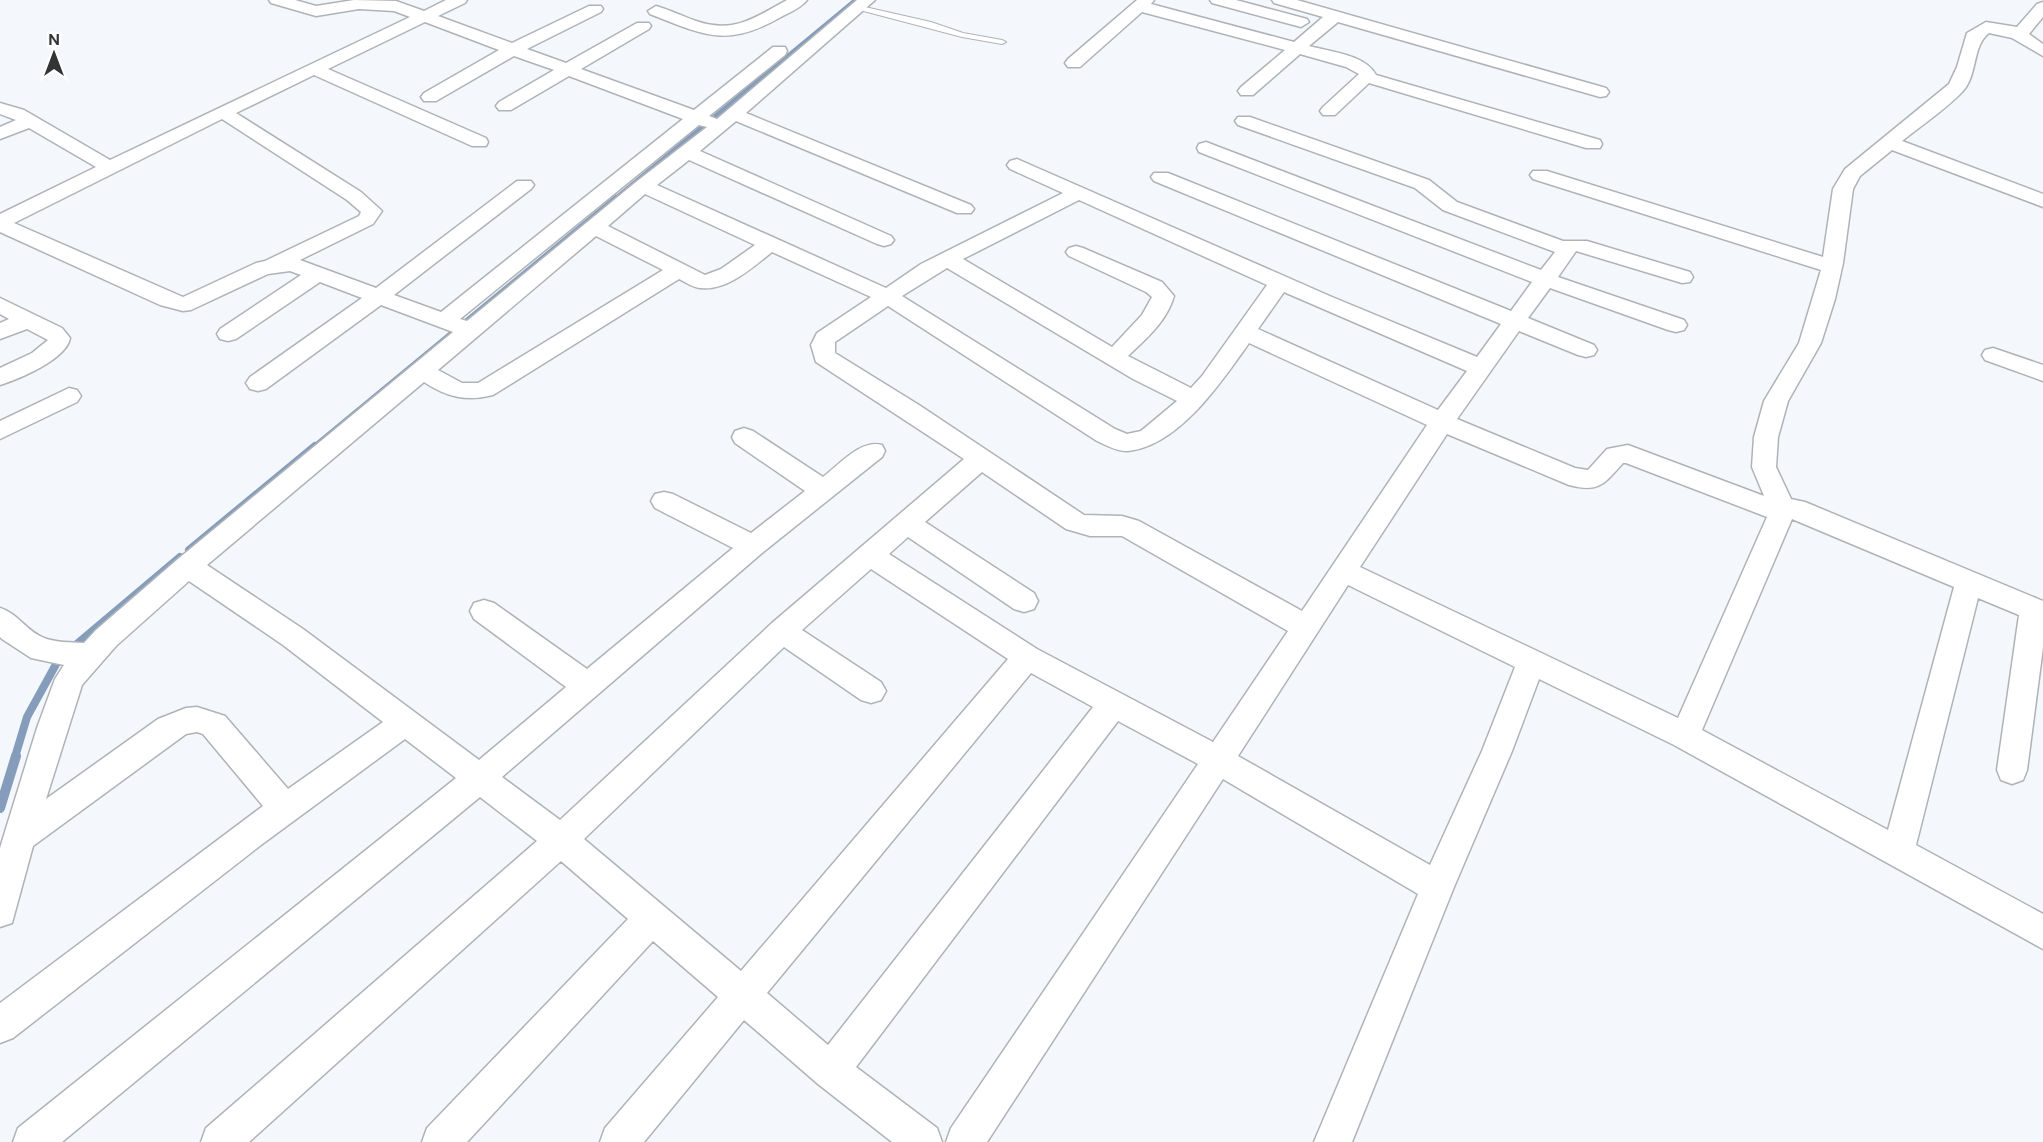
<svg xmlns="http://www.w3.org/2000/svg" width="2043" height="1142" viewBox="0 0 2043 1142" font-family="'DM Sans',sans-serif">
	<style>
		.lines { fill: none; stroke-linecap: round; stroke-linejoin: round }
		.stream-far3 { stroke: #859dbb; stroke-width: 5 }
		.stream-far2 { stroke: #859dbb; stroke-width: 6 }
		.stream-far1 { stroke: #859dbb; stroke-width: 8 }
		.stream { stroke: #859dbb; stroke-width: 10 }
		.lane-casing { stroke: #afb3b7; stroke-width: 2 }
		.street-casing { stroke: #afb3b7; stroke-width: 3 }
		.lane { fill: #fff; fill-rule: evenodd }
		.street { fill: #fff; fill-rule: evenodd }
	</style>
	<rect width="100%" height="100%" fill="#f4f8fd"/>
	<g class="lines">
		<path class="stream-far3" d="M614,200L856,0"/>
		<path class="stream-far2" d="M313,448L616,198"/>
		<path class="stream-far1" d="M189,550L315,446
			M72,648L180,557
			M15,757L27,717L60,657"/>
		<path class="stream" d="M0,808L16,756"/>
		<g class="lane-casing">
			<path id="lane" d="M856,5L931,22L963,33L1002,40L1006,42L1002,44L962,37L856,9Z"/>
		</g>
		<g class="street-casing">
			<path id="street" d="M269,0H295L316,6L354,0L396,1L424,11L446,0H467L465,3L438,16L512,43L589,6H601L603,9L601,12L527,49L566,63L637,23H649L651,26L649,29L581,69L694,110L773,47H785L787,51L785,55L709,116L717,119L857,0H875L746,113L971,205L974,209L971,213H957L736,121L700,151L891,236L894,240L891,244L884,246L877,244L689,160L657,185L886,288L921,264L1063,193L1010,169L1007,165L1010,161L1017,159L1332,297L1477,357L1501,324L1154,181L1151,177L1154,173H1168L1511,311L1532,282L1199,152L1197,148L1199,144L1206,142L1541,270L1555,252L1443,210L1415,188L1238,125L1235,121L1238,117H1250L1429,180L1457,202L1563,241H1587L1690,272L1693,277L1690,282L1682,283L1576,251L1558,277L1684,320L1687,325L1684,330L1676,332L1668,330L1550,288L1528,318L1594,345L1597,350L1594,355L1586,357L1578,355L1519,331L1457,419L1575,468L1588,470L1607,449L1628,445L1764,496L1752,467L1754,437L1764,401L1799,343L1821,270L1533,179L1530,175L1533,171H1547L1823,257L1833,189L1845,169L1949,84L1957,67L1967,33L1986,22L2017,27L2037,4L2043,2V17L2029,34L2043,44V56L2012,38L1989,33C1972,46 1978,74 1963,91C1946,109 1922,125 1902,141L2043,194V207L1892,150L1860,176L1853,189L1843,263L1835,299L1821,343L1788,401L1778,437L1776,467L1791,499L1805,502L2043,601V647L2027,770L2023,780L2012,784L2001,780L1997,770L2019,615L1978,598L1916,845L2043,914V949L1674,745L1539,679L1512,751L1454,887L1352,1142H1314L1418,894L1223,779L987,1142H946L951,1128L1198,764L1118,721L856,1067L937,1128L942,1142H892L818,1084L744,1020L644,1142H600L605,1128L718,997L653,941L467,1142H422L427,1128L628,919L561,861L249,1142H201L206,1128L537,841L480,797L62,1142H13L18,1128L456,778L405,739L261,845L13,1038L0,1043V1003L263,806L203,734L197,732L186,734L33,846L12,923L0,927V848L37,728L55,679L64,665L31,658L2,639L0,637V608C17,613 26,630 42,637C54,643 71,642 84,643L96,630L178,559L453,332L381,305L266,389L258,391L250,389L246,383L250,377L362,298L320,282L236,339L228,341L220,339L217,334L220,329L301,275L290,271L268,274L191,310L183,311L160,305L0,232V214L96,167L29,128L0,139V127L16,120L0,114V103L24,110L110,160L410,17L394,11L359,9L316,16L271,3ZM425,22L499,50L424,93L421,97L424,101H436L514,56L554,70L499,102L496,106L499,110H511L569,76L683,119L441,312L394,295L531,189L534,185L531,181H517L376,288L300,260L373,224L382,211L361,192L236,113L314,75L472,146H486L488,142L486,138L328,69ZM222,119L347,200L361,212L359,216L265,261L256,263L183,297L14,223ZM699,125L707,127L636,182L467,321L460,319ZM645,194L755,245L721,269L705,275L608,226ZM1079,200L1267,285L1202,376L1191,388L1128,356C1146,339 1167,321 1174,296L1162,282L1083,248L1076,246L1069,248L1066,252L1069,256L1146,292L1152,297L1142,315L1112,347L963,259ZM596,236L663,270L478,383H462L438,370ZM772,252L871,297L817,333L811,345L816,362L964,459L772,623L560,820L502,777L762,553L882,457L885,451L882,445C861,439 839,465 823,477L753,431L744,428L735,431L732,437L735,443L805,491L751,533L673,494L664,492L655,494L651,501L655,508L733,548L587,669L494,603L484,600L474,603L470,611L474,619L566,687L479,760L303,629L207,565L424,382C447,397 466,402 493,395L679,279C686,282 693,288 701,288C727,291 753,267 772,252ZM947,268L1133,379L1177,401L1141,431L1127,434L1115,429L902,296ZM1284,292L1467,371L1438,410L1258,329ZM888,306L1097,441C1106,445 1118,452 1128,451C1179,446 1222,381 1249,343L1427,425L1302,611L1139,521L1122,516L1084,515L919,405L835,353V342ZM1447,434L1569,485C1599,493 1604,484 1623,463H1626L1767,517L1678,718L1360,567ZM982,472L1066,529L1090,536H1122L1288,631L1213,742L1037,649L889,554L908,537L1014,609L1024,612L1034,609L1038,601L1034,593L925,522ZM1792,519L1954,587L1888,830L1702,730ZM871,569L1008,659L741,971L584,839L784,647L861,700L871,703L881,700L886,691L881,682L802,630ZM189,581L283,645L383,722L288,789L225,716L197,707L186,708L158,719L46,799L82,685L116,646ZM1348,585L1515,667L1482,751L1430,865L1238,756ZM1031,673L1093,707L828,1045L767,993Z
				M787,0H807C801,8 788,13 779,18C726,48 704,35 650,14L648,11L656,6C670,10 682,16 696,21C734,34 754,18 787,0Z
				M1137,0H1154L1151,4L1294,42L1323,17L1274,3L1272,0H1297L1606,88L1609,92L1606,96L1600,97L1338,22L1309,46C1330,52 1365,54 1376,75L1600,140L1602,144L1600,148H1586L1369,83L1335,115H1323L1320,111L1323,107L1359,74L1346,67L1300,54L1253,95H1241L1238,91L1241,87L1285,50L1142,12L1080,67H1068L1065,63L1068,59Z
				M1210,0H1236L1307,19L1309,22L1301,27L1212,3Z
				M0,298L62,328L70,338C67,359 19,379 0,385V368L32,353L48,340L27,329L0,339V323L9,319L0,314Z
				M1993,348L2043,365V381L1985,360L1982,355L1985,350Z
				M69,388L77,390L81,396L77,402L0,439V421Z"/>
		</g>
		<use href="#lane" class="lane"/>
		<use href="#street" class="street"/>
	</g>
	<g transform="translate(54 54)" stroke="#ffffff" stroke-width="4.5" paint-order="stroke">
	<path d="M0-4.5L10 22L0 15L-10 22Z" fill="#323436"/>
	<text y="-9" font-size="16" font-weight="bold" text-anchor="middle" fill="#323436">N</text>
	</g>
</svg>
